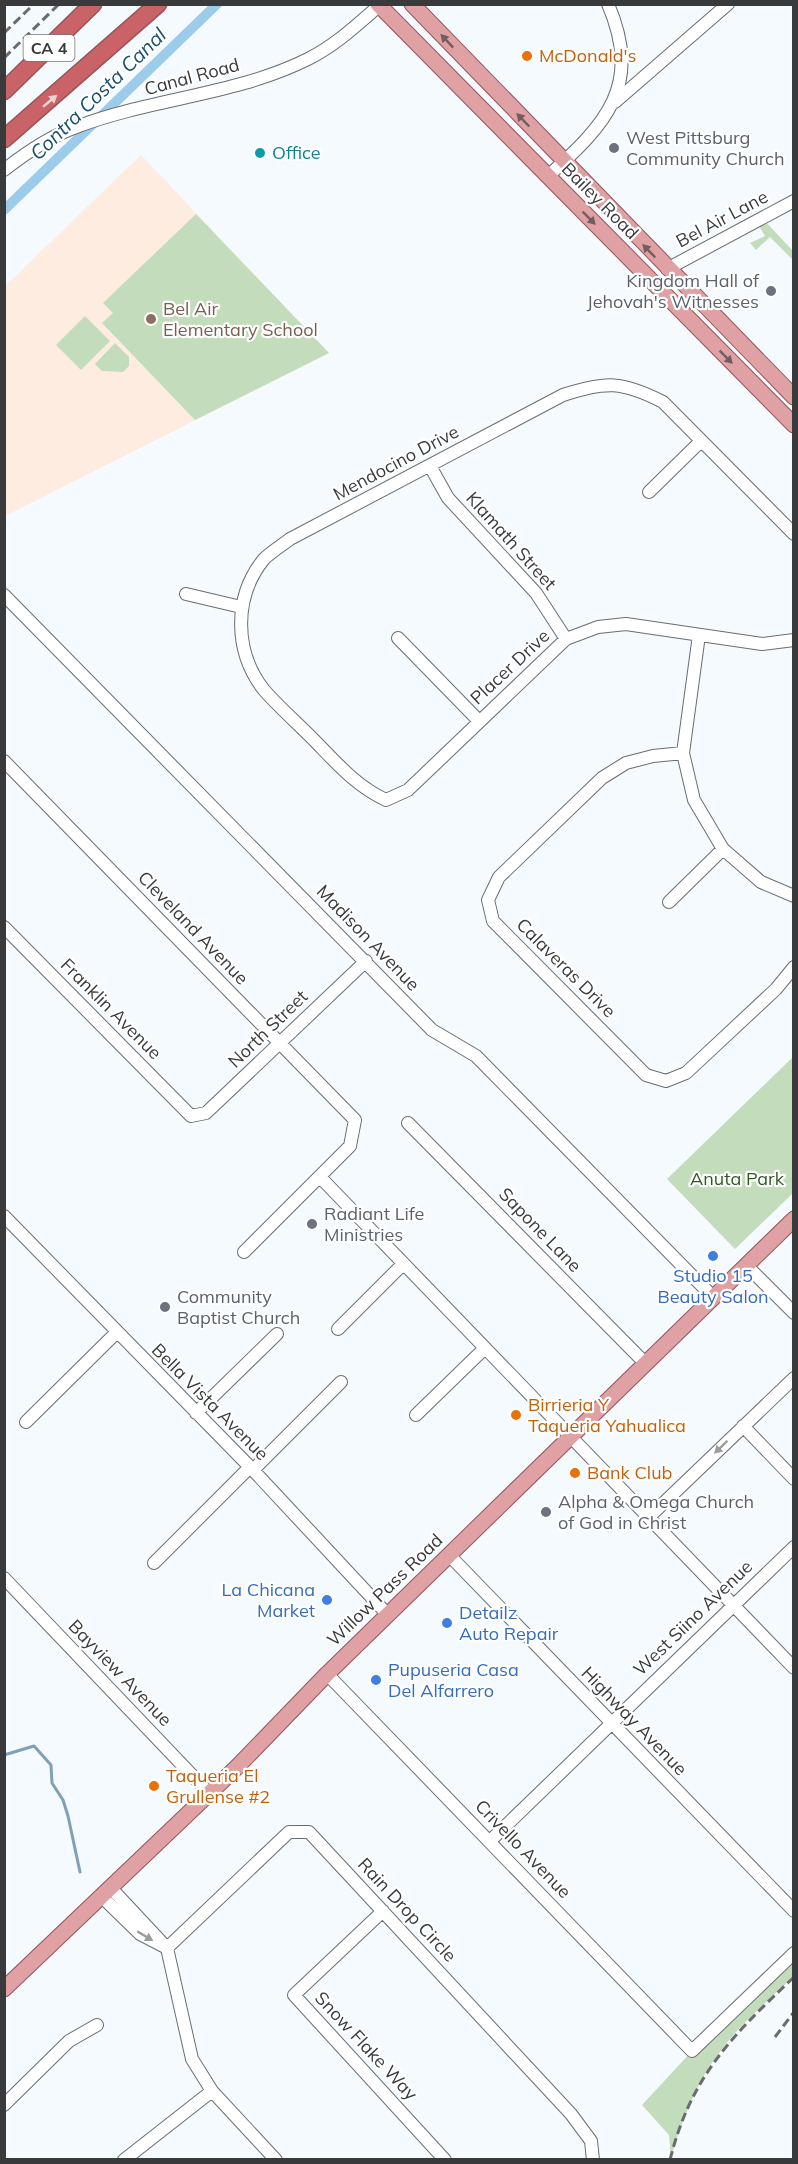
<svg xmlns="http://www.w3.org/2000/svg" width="798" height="2164" viewBox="0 0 798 2164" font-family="Mulish,sans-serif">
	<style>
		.education { fill: #feece1 }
		.green { fill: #c3dcbb }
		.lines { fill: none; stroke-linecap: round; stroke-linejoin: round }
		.stream { stroke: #7fa0b6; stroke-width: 3 }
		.canal { stroke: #9dcbea; stroke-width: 10 }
		.minor-casing { stroke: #6a6e72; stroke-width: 14 }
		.major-casing { stroke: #975558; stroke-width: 17 }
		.highway-casing { stroke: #975558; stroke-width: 19 }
		.minor { stroke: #fff; stroke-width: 12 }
		.major { stroke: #dfa1a4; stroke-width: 15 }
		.highway { stroke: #ca6368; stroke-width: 16 }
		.rail { stroke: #696c6e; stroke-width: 3; stroke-dasharray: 9 4.5; stroke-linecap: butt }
		.oneway { fill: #725e60 }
		.oneway2 { fill: #efd0d2 }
		.oneway3 { fill: #9c9c9d }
		.food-dot { fill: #e8710a; stroke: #fff; stroke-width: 2 }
		.worship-dot { fill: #6b7280; stroke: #fff; stroke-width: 2 }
		.culture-dot { fill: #0f9aa8; stroke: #fff; stroke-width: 2 }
		.education-dot { fill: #8d6e63; stroke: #fff; stroke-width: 2 }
		.shop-dot { fill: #3f7fe0; stroke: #fff; stroke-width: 2 }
		.labels { text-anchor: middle; stroke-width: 4.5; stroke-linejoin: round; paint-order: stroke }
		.shield { fill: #fff; stroke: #747576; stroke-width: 1.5 }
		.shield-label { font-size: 16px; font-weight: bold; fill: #383a3b }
		.food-label { font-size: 18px; fill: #c56008; stroke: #fff; text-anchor: start }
		.street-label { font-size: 18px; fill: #383a3b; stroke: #fff }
		.worship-label { font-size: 18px; fill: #5b616d; stroke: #fff; text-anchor: start }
		.culture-label { font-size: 18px; fill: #0d838f; stroke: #fff; text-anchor: start }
		.education-label { font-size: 18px; fill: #785e54; stroke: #fff; text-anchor: start }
		.park-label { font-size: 18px; fill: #315a23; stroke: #fff }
		.shop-label { font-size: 18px; fill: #366cbe; stroke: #fff; text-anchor: start }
		.water-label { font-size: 20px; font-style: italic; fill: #184f6e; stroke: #fff }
	</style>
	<rect width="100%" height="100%" fill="#f5fafe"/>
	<path class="education" d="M141,155L329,353L7,515L5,513V286Z"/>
	<path class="green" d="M196,214L329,353L195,420L102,323L113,313L103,303Z
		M762,218L793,251V260L770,237L756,250L750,243L765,236L756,221Z
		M85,316L110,341L81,370L56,345Z
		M115,343L129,357V366L123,372L102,371L95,364Z
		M793,1057V1193L735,1249L667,1179Z
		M793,1953V1977C769,2000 742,2022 722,2049C697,2080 683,2119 671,2157L669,2135L642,2105L692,2051Z"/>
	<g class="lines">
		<path class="stream" d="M4,1755L34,1746L51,1765L52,1783L63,1800L68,1816L80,1872"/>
		<path class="canal" d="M4,210L217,4"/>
		<g class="minor-casing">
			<path id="minor" d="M615,102L728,4
				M4,170C27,152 52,135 79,126C154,98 236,95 308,59C336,45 358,24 381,4
				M548,176C606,124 643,86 608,4
				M667,269L794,201
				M430,466L448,498L536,593L566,639
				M649,492L701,441
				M794,534L663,402C622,381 606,381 563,395L290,539C281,546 271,552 264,559C233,597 234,652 264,690C278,706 295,721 310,736C334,760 354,785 386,800L408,790L566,639L598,627L626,624L762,644L794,640
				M186,594L241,607
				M4,595L432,1030L476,1056L713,1297
				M699,635L683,753L694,800L723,849L761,882L794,896
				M398,638L479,721
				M683,753L653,756L626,763L602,778L499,877L488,900L493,921L646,1075L666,1081L686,1073L776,989L794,967
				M4,761L355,1120L350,1146L244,1252
				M669,902L723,849
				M4,927L191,1116L206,1113L366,961
				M408,1123L645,1363
				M321,1178L794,1668
				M4,1216L253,1470L388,1615
				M746,1265L794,1313
				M338,1329L403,1264
				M196,1413L277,1334
				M416,1415L485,1348
				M26,1422L116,1333
				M743,1426L794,1479
				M253,1470L341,1382
				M649,1517L794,1378
				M449,1555L794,1911
				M154,1563L250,1467
				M4,1578L209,1793
				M327,1674L692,2051L794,1953
				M490,1841L794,1547
				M102,1897L140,1934L167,1948L111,1888
				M383,1911L294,1995L445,2160
				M4,2105L69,2041L97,2025
				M124,2160L212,2091
				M276,2160L212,2091L192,2059L167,1948L289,1832H309L571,2114L591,2141L593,2160"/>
		</g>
		<g class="major-casing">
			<path id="major" d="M378,4L794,425
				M412,4L794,397
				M4,1989L237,1767L327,1674L794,1219"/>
		</g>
		<g class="highway-casing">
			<path id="highway" d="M4,91L93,4
				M4,139L158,4"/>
		</g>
		<use href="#minor" class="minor"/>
		<use href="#major" class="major"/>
		<use href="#highway" class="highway"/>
		<path class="rail" d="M4,33L34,4
			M4,58L59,4
			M775,2037L794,2012
			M670,2160C691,2075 734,2034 794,1977"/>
	</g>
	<defs><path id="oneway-solid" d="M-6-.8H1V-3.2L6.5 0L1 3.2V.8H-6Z" transform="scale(1.5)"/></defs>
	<g class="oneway">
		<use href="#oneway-solid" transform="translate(447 41) rotate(-133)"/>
		<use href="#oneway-solid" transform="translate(523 120) rotate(-134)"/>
		<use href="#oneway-solid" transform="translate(589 218) rotate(45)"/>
		<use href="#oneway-solid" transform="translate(649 251) rotate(-134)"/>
		<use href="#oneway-solid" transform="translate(726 357) rotate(45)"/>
	</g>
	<use class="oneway2" href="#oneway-solid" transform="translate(50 101) rotate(-40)"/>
	<g class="oneway3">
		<use href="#oneway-solid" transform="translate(721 1447) rotate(136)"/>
		<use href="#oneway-solid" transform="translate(145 1936) rotate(31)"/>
	</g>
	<g class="food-dot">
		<circle cx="527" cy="56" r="6"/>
		<circle cx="516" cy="1415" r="6"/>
		<circle cx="575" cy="1473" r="6"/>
		<circle cx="154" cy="1786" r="6"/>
	</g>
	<g class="worship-dot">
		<circle cx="614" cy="148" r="6"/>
		<circle cx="771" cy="291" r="6"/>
		<circle cx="312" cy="1224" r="6"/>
		<circle cx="165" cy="1307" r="6"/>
		<circle cx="546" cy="1512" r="6"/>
	</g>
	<circle class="culture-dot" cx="260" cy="153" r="6"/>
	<circle class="education-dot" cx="151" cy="319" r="6"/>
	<g class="shop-dot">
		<circle cx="713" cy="1256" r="6"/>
		<circle cx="327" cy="1600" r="6"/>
		<circle cx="447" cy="1623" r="6"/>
		<circle cx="376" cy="1680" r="6"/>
	</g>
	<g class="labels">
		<rect class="shield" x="23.5" y="35" width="51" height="26" rx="4.5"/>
		<g class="shield-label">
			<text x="49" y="54">CA 4</text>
		</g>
		<g class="food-label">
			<text x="539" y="62">McDonald's</text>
			<text x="528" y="1411">Birrieria Y<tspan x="528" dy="21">Taqueria Yahualica</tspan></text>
			<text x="587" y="1479">Bank Club</text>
			<text x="166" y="1782">Taqueria El<tspan x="166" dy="21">Grullense #2</tspan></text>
		</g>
		<g class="street-label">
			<text transform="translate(192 77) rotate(-15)" y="6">Canal Road</text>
			<text transform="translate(600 201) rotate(45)" y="6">Bailey Road</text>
			<text transform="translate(722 219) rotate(-28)" y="6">Bel Air Lane</text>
			<text transform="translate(396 463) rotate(-28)" y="6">Mendocino Drive</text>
			<text transform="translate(511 541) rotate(48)" y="6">Klamath Street</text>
			<text transform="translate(510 667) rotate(-43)" y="6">Placer Drive</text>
			<text transform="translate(193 928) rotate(46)" y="6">Cleveland Avenue</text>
			<text transform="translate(368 938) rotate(46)" y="6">Madison Avenue</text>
			<text transform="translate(566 968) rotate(45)" y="6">Calaveras Drive</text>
			<text transform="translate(111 1009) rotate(45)" y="6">Franklin Avenue</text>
			<text transform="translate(268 1029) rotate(-44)" y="6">North Street</text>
			<text transform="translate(540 1230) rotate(46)" y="6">Sapone Lane</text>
			<text transform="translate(210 1402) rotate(45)" y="6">Bella Vista Avenue</text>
			<text transform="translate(385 1590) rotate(-44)" y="6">Willow Pass Road</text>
			<text transform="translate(693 1618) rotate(-44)" y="6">West Siino Avenue</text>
			<text transform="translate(120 1673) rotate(46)" y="6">Bayview Avenue</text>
			<text transform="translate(634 1721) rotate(46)" y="6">Highway Avenue</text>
			<text transform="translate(523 1849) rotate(46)" y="6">Crivello Avenue</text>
			<text transform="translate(407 1910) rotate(47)" y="6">Rain Drop Circle</text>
			<text transform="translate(366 2046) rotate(47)" y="6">Snow Flake Way</text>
		</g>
		<g class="worship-label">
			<text x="626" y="144">West Pittsburg<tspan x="626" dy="21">Community Church</tspan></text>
			<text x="759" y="287" text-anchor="end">Kingdom Hall of<tspan x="759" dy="21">Jehovah's Witnesses</tspan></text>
			<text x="324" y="1220">Radiant Life<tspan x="324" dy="21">Ministries</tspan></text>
			<text x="177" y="1303">Community<tspan x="177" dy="21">Baptist Church</tspan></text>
			<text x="558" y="1508">Alpha &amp; Omega Church<tspan x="558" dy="21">of God in Christ</tspan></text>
		</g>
		<g class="culture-label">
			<text x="272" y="159">Office</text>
		</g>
		<g class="education-label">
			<text x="163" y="315">Bel Air<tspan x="163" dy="21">Elementary School</tspan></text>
		</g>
		<g class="park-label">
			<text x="737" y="1185">Anuta Park</text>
		</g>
		<g class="shop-label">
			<text x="713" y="1282" text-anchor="middle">Studio 15<tspan x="713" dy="21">Beauty Salon</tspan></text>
			<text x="315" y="1596" text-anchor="end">La Chicana<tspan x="315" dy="21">Market</tspan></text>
			<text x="459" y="1619">Detailz<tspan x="459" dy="21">Auto Repair</tspan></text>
			<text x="388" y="1676">Pupuseria Casa<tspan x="388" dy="21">Del Alfarrero</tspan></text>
		</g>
		<g class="water-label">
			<text transform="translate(98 94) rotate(-44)" y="7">Contra Costa Canal</text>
		</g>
	</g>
	<rect width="798" height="2164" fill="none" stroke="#383a3b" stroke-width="12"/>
</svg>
